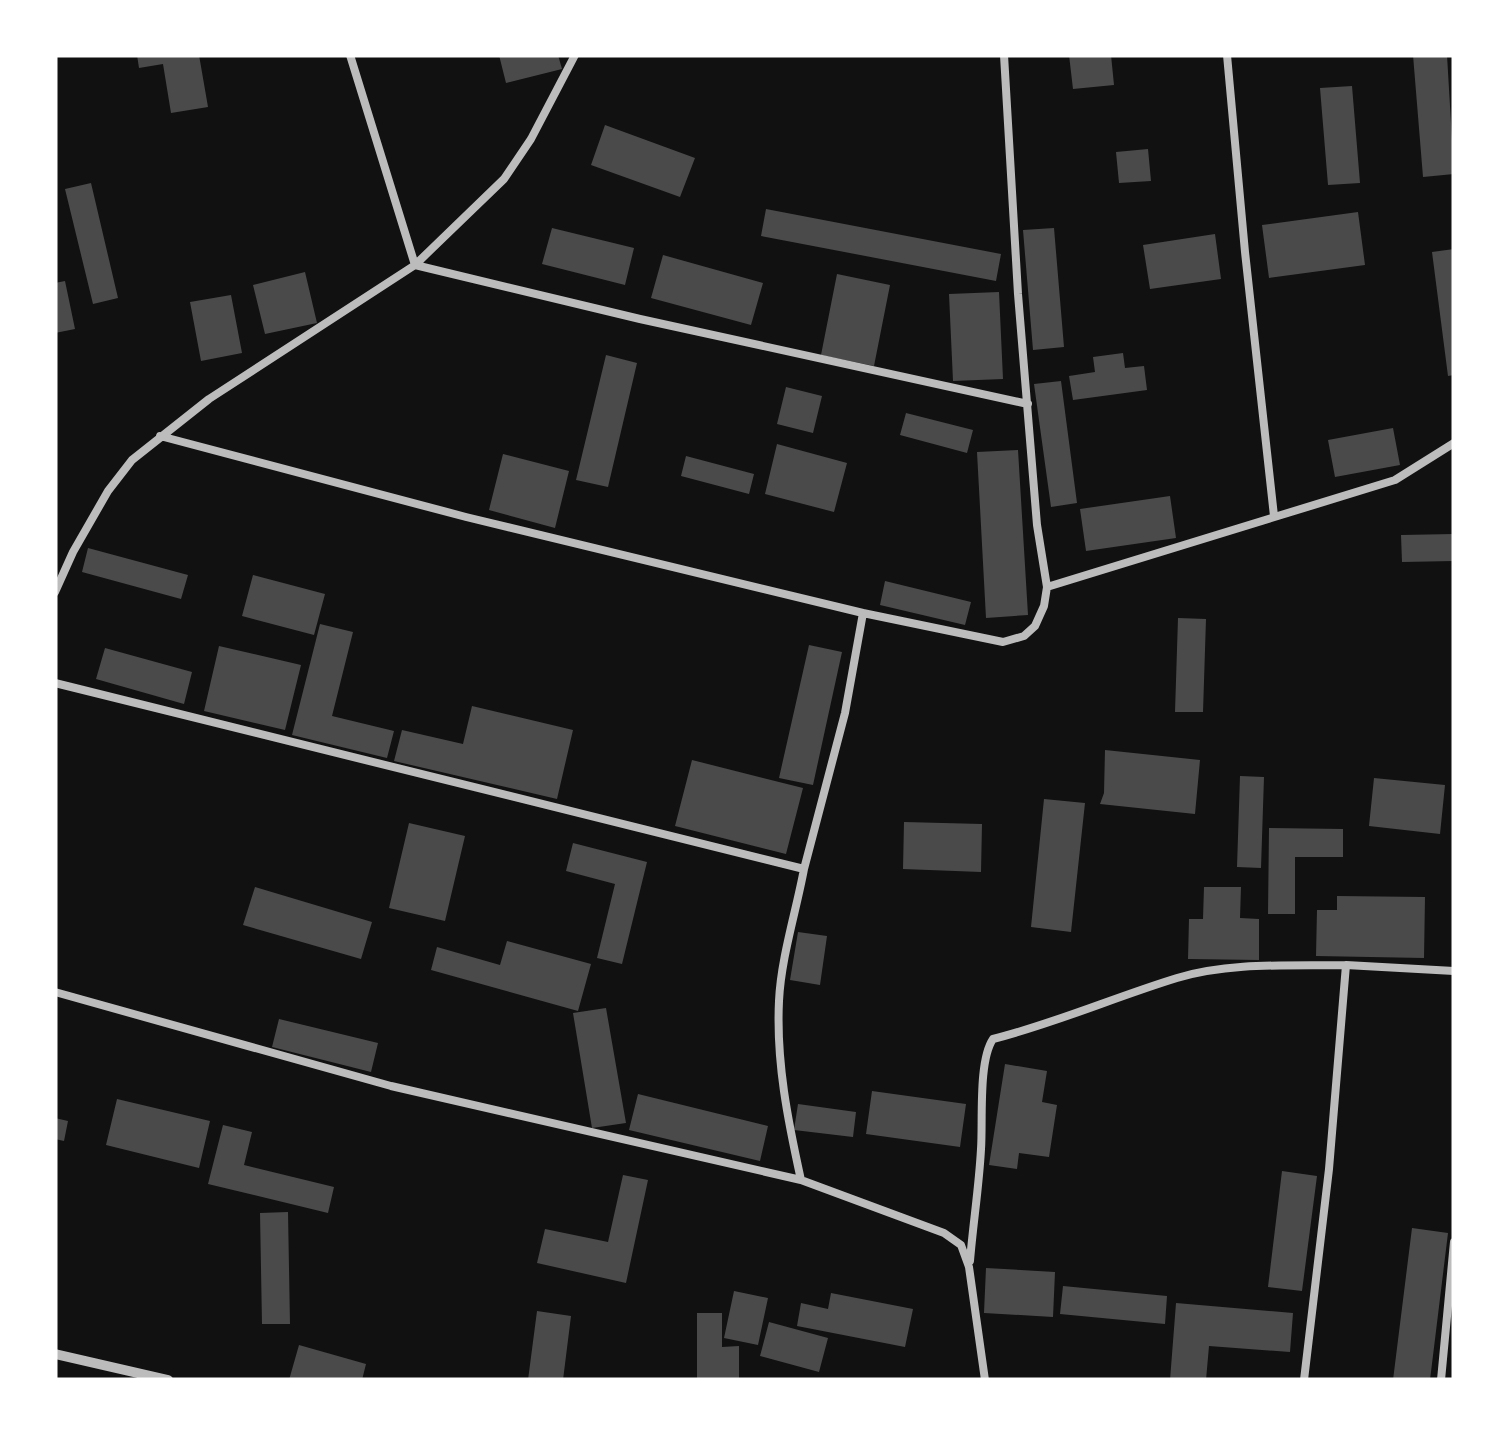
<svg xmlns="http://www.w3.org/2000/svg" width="1509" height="1435" viewBox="0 0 1509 1435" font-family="'Fira Sans',sans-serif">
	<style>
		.building { fill: #4a4a4a }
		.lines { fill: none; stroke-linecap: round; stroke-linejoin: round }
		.service { stroke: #bcbcbc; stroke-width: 8 }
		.minor { stroke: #bcbcbc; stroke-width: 10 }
	</style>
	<rect width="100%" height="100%" fill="#111"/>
	<path class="building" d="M137,55H199L208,107L171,113L163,64L139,68Z
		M499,55H558L562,69L506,83Z
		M1069,55H1111L1114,85L1073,89Z
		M1413,55H1447L1454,174L1423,177Z
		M1352,86L1360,183L1328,185L1320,88Z
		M605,125L695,158L680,197L591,165Z
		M1148,149L1151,181L1119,183L1116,152Z
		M91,183L118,298L93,304L65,189Z
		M766,209L1001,254L996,281L761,236Z
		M1358,212L1365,265L1269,278L1262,225Z
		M552,228L634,248L625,285L542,264Z
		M1054,228L1064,347L1033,350L1023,230Z
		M1215,234L1221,279L1150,289L1143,245Z
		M1454,249V375L1448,376L1432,252Z
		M663,255L763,283L751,325L651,298Z
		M305,272L317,323L265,334L253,285Z
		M837,274L890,285L874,366L821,355Z
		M65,281L75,329L55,333V283Z
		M999,292L1003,379L953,381L949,294Z
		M231,295L242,353L201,361L190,302Z
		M1123,353L1125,368L1144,366L1147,390L1073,400L1069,376L1095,372L1093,357Z
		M606,355L637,363L608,487L576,480Z
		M1061,381L1077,503L1051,507L1034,384Z
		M786,387L822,396L813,433L777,424Z
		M906,413L973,430L967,453L900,435Z
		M1393,428L1400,465L1335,477L1328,440Z
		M777,444L847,463L834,512L765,494Z
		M1018,450L1028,615L986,618L977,452Z
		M503,454L569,471L555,528L489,510Z
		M686,456L754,474L749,494L681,476Z
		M1170,496L1176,538L1086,551L1080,509Z
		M1454,534V561L1402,562L1401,535Z
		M88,548L188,575L181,599L82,572Z
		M253,575L325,594L314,635L242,616Z
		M885,581L971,602L965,625L880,605Z
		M1178,618L1206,619L1203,712H1175Z
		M320,624L353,632L332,716L394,731L387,758L292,735Z
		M809,645L842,652L813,785L779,778Z
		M219,646L301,665L285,730L204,711Z
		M105,648L192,672L184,704L96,679Z
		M472,706L573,730L557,799L394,761L402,730L463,744Z
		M1105,750L1200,760L1195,814L1100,804L1104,793Z
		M692,760L803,788L786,854L675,826Z
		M1240,776L1264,777L1261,868L1237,867Z
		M1374,778L1445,785L1440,834L1369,826Z
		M1044,799L1085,803L1071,932L1031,927Z
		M904,822L982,824L981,872L903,869Z
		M409,823L465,836L445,921L389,908Z
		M1269,828L1343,829V857H1295V914H1268Z
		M573,843L647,862L622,964L597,958L615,884L566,871Z
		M255,887L372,922L361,959L243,925Z
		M1204,887H1241L1240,918L1259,919V960L1188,959L1189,919H1203Z
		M1337,896L1425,897L1424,958L1316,956L1317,910H1337Z
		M798,932L827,936L820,985L790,980Z
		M507,941L591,964L578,1011L431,970L437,947L500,965Z
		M606,1008L626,1123L592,1128L573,1013Z
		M279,1019L378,1043L371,1072L272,1047Z
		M1005,1064L1047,1071L1042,1102L1057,1105L1049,1157L1019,1153L1017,1169L989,1165Z
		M872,1091L966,1104L960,1147L866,1134Z
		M638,1094L768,1126L760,1161L629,1130Z
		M117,1099L210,1121L199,1168L106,1145Z
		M798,1104L856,1112L853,1137L794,1130Z
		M55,1118L68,1121L64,1141L55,1139Z
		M223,1125L252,1132L244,1165L334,1187L328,1213L208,1184Z
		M1282,1171L1317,1176L1302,1291L1268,1287Z
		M623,1175L648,1180L626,1283L537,1263L545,1229L608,1242Z
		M288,1212L290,1324H262L260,1213Z
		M1412,1228L1448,1233L1430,1380H1393Z
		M986,1268L1055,1272L1053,1317L984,1313Z
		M1063,1286L1167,1296L1165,1324L1060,1314Z
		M734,1291L768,1298L758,1345L724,1338Z
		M831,1293L913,1309L905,1347L797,1326L801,1303L828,1309Z
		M1176,1303L1293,1313L1290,1352L1209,1346L1206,1380H1170Z
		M537,1311L571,1316L563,1380H528Z
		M697,1313H722V1347L739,1346V1380H697Z
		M769,1322L828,1338L819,1372L760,1356Z
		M299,1345L366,1364L362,1380H289Z"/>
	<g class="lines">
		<path class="service" d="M350,55L415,265L640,319L1028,404
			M1227,55L1245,252L1274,516
			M160,436L466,517L863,613
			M1047,587L1395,480L1454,443
			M55,592L73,552L108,491L132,460L209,399L415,265L504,179L531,139L575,55
			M55,683L804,869C796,912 781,958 779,1001C776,1062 788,1121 801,1180
			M804,869L845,713L863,613L1003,642L1024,636L1035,626L1044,606L1047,587L1037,525L1018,294L1004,55
			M1346,965L1454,971
			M55,992L391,1086L801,1180L944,1233L961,1245L969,1267L985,1380
			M970,1261C973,1224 979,1187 981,1149C983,1122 978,1061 993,1039C1056,1023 1115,997 1177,978C1230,962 1290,966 1346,965L1329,1169L1304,1380
			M1441,1380L1454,1242"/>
		<path class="minor" d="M55,1354L168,1380"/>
	</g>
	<rect width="1509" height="1435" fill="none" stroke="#ffffff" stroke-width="115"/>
</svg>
